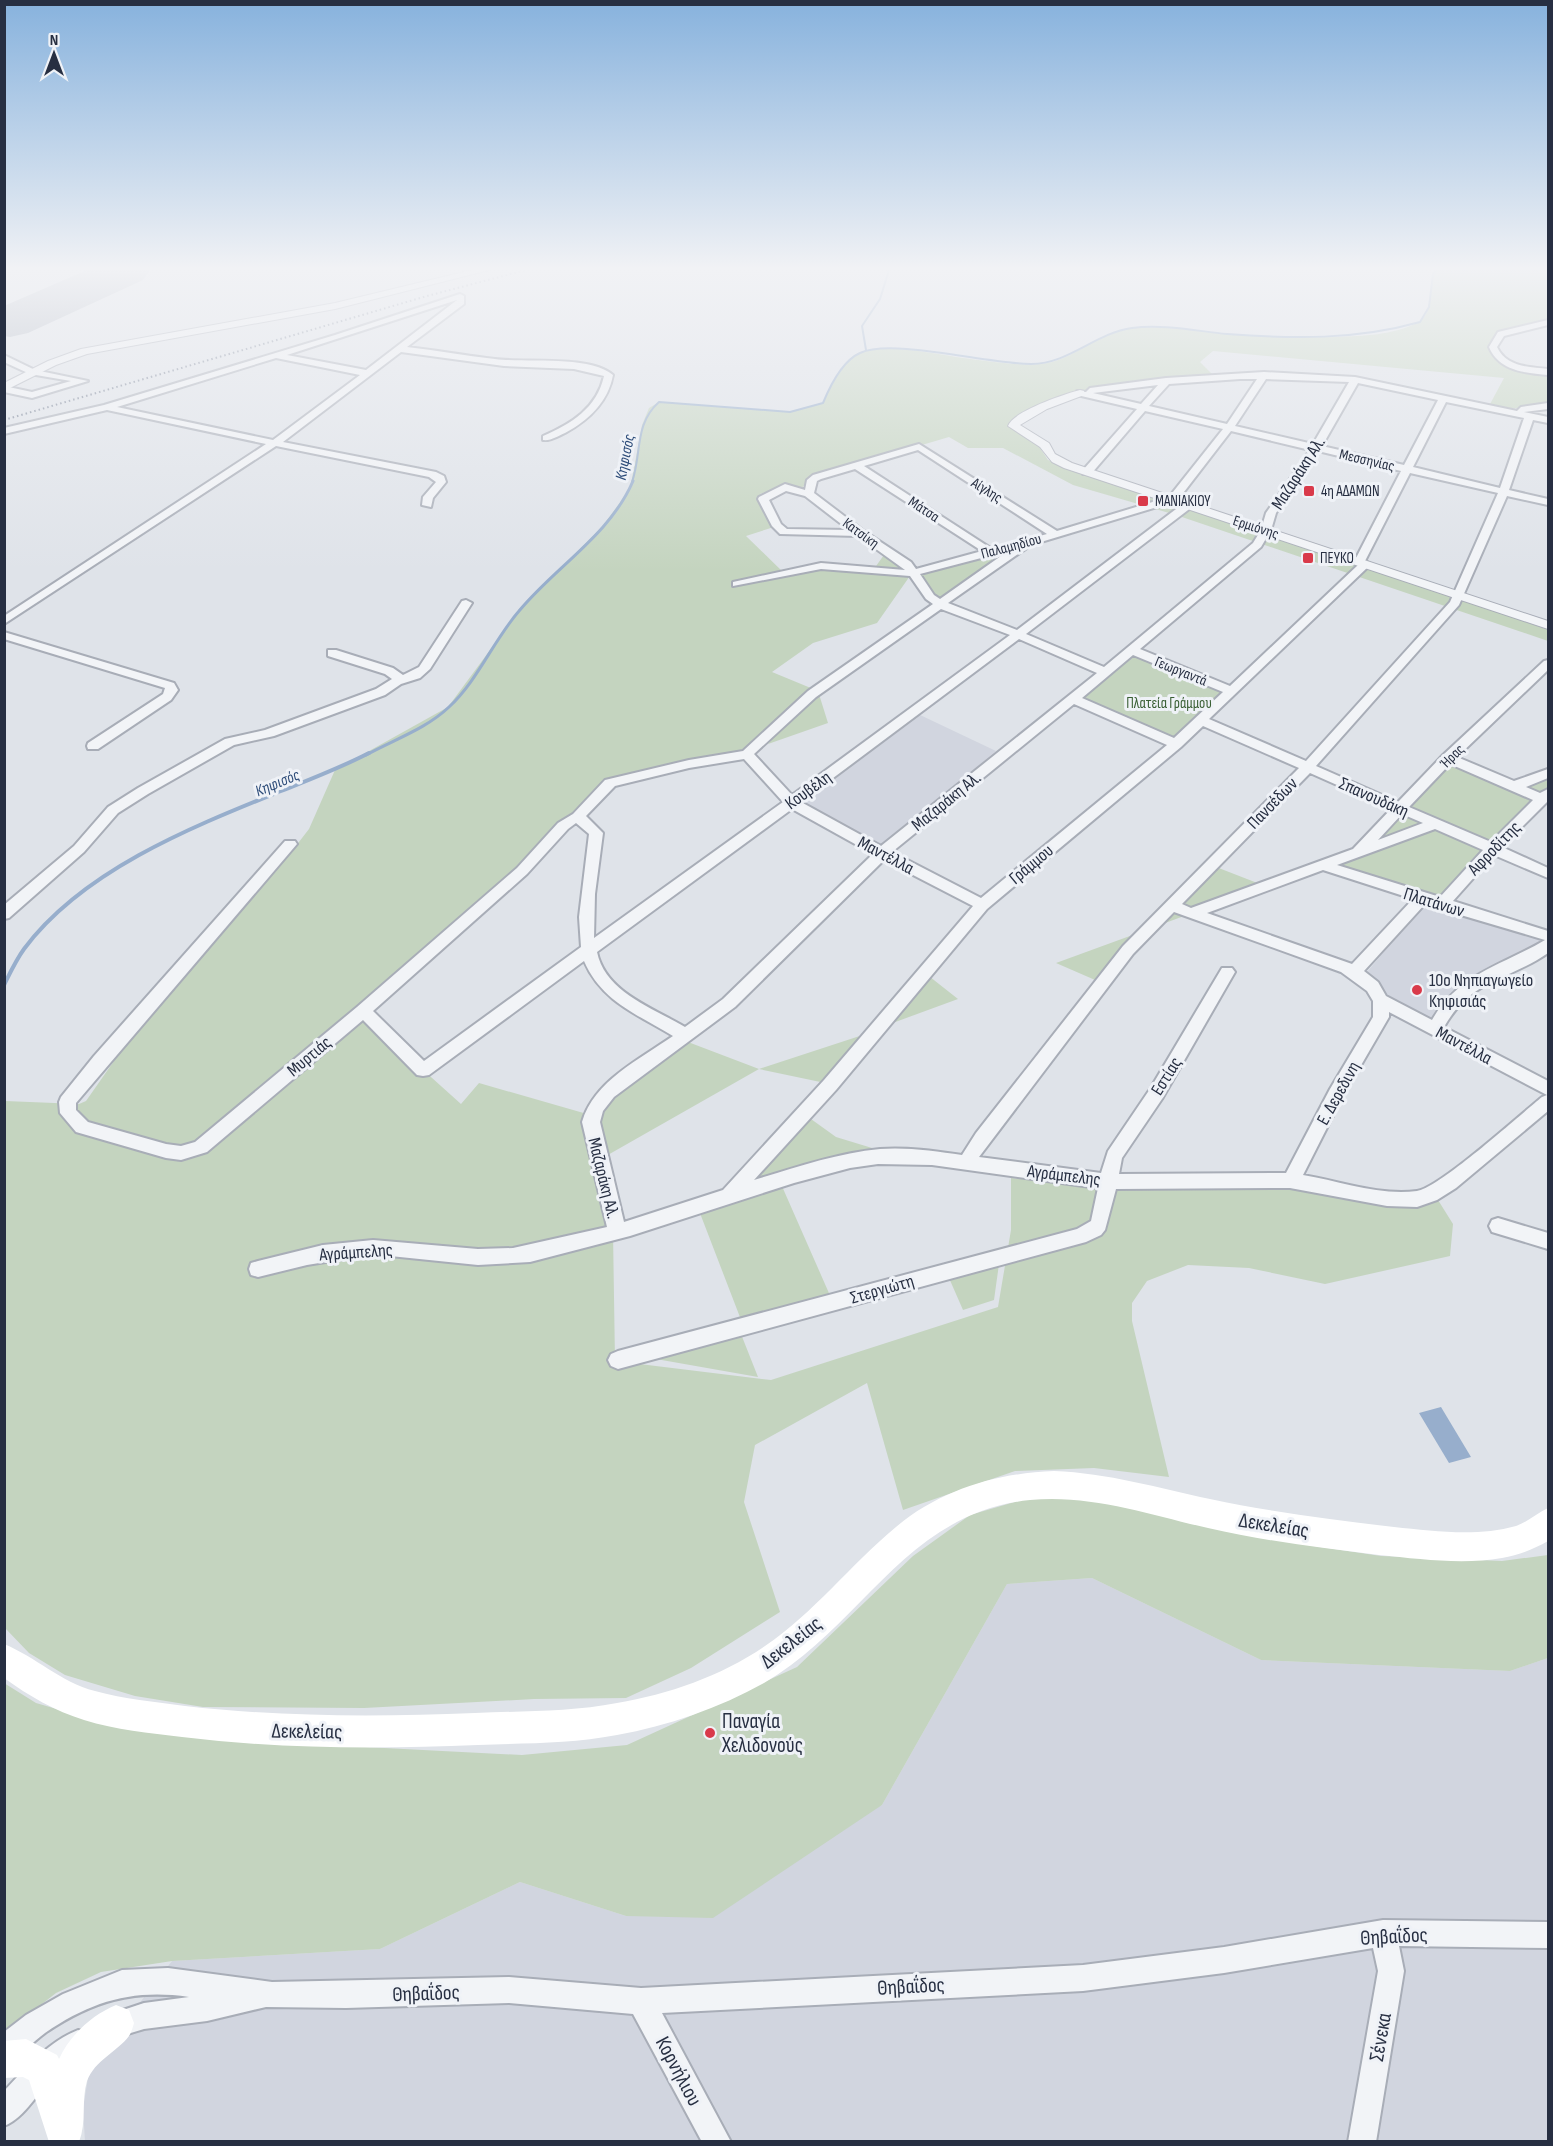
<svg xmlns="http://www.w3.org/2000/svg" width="1553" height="2146" viewBox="0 0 1553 2146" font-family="'Sofia Sans Condensed',sans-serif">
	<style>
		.built { fill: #d1d5df }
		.green { fill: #c4d4bf }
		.water { fill: #97aecc }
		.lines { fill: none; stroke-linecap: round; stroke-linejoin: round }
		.stream-far2 { stroke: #97aecc; stroke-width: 2 }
		.stream-far1 { stroke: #97aecc; stroke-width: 3 }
		.stream { stroke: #97aecc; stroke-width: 4 }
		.runway { fill: #abb2be; fill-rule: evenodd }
		.minor-casing { stroke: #a8adb7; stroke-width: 4 }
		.tertiary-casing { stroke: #a8adb7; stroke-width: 2 }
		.minor { fill: #f2f4f7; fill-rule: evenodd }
		.tertiary { fill: #f2f4f7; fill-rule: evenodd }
		.secondary { fill: #fff; fill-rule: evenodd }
		.rail { stroke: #778194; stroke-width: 2; stroke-dasharray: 1.5 3; stroke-linecap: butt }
		.poi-dot { fill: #d93a4a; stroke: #eff2f7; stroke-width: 2 }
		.labels { text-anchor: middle; stroke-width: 6; stroke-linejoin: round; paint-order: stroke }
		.far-street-label { font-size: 15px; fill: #272f42; stroke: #eff2f7 }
		.far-poi-label { font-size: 15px; fill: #272f42; stroke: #eff2f7; text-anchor: start }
		.far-park-label { font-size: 15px; fill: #395f33; stroke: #eff2f7 }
		.far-water-label { font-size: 16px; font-style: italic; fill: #2d4c79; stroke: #eff2f7 }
		.street-label { font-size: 18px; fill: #272f42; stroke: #eff2f7 }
		.poi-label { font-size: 18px; fill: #272f42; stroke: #eff2f7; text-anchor: start }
		.near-street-label { font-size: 21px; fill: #272f42; stroke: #eff2f7 }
		.near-poi-label { font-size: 21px; fill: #272f42; stroke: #eff2f7; text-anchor: start }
	</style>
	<rect width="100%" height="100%" fill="#dfe3e9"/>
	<path class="built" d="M918,714L996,751L882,847L804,802Z
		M1424,904L1545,940L1463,982L1442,1005L1432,1023L1382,995L1367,972Z
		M1092,1578L1261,1660L1510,1671L1548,1658V2141L85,2142L83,2108L88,2078L98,2057L172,1961L380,1949L520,1882L626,1916L882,1805L1007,1584Z"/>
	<path class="green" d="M1437,270H1548V320L1516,327L1499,334L1492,341L1493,355C1509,367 1528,371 1548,373V403L1510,409L1489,406L1504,378L1213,351L1200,362L1215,377L1076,392L1019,416L1010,421L1009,425L1044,447L1040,448L1048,460L1081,473L1464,599L1548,630V641L1176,515L1073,485L1003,448H968L949,437L810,478L802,488L785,486L760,494L761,507L774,527L746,536L784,573L834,567L892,576L909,573L874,569L886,552L912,573L1015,552L942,605L912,573L877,623L813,643L772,672L818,691L828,723L768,744L786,720L746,750L609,781L362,1015L461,1104L479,1083L587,1114L613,1232L615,1361L771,1380L998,1307L1011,1230V1178L1065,1183L1300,1186L1421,1205L1438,1200L1453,1224L1450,1256L1325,1284L1249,1268L1188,1265L1147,1281L1132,1303V1321L1169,1477L1094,1468L1015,1471L903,1510L867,1383L755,1445L744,1502L780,1612L691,1668L626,1698L534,1699L364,1708L203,1707L135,1696L65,1675L29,1653L5,1628V1101L79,1104L86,1101L135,1031L285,860L309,829L335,770L448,707L521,608L602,527L630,489L642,425L649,408L659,402L790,412L823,403C827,392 843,365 852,357C872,339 938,355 963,358C986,361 1018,366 1040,364C1074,362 1098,330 1133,328C1161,326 1190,330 1219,333C1258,336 1298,338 1337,337C1363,336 1393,335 1417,323C1437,313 1424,284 1437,270Z
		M1137,654L1231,691L1176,744L1080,699Z
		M1448,758L1515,786L1548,773V793L1442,904L1334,869Z
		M1211,865L1265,886L1149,929L1102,983L1056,963L1149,929Z
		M925,973L958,999L879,1028Z
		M875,1031L830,1084L759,1069L606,1156C604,1144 597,1127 598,1115C599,1100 673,1052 688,1042L759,1069Z
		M804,1114L836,1137L895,1155L781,1184L832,1300L743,1325L698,1208L737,1195Z
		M999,1264L994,1300L963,1310L949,1278Z
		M739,1329L758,1377L656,1359Z
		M1032,1497L1113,1500L1314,1546L1381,1556L1502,1561L1548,1555V1658L1510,1671L1261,1660L1092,1578L1007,1584L882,1805L713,1918L626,1916L520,1882L380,1949L172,1961L101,1972L56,1993L5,2033L4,1683L36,1703L115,1726L248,1741L522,1755L627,1745L797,1667L913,1556L970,1515Z"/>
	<path class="water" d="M1441,1407L1471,1457L1449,1463L1419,1413Z"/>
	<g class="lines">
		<path class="stream-far2" d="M866,350L862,326L880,299L889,270
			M632,482C642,454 634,424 659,402L790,412L823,403C830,386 842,361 860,353C892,338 989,364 1031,364C1069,364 1095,333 1132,328C1163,324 1196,331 1227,334C1293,339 1356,340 1420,322L1429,307L1433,274L1437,270"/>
		<path class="stream-far1" d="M366,755C393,740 426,729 449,707C478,680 493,641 519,611C555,567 610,535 633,481"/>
		<path class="stream" d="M4,985C10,973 16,960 24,949C83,870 192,827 281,791C311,779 340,768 369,753"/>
		<path class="runway" d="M87,270H150L143,280L28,333L10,337L4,336V306Z"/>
		<g class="minor-casing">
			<path id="minor" d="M460,294L464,296V304L407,347C436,350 465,356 495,359C526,363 590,355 613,375C608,402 589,420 565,433C558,436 551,441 543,440V436C571,424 597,408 604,376L574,369L504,366L401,352L283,442L436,472L444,476L446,482L433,498L431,507L422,505L423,497L436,482L429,477L276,446L4,624V616L266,444L107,410L4,434V428L104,405L335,335ZM457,300L366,370L287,355ZM276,358L360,375L273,440L117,407Z
				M1548,320V325L1504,336L1497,347C1506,367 1529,367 1548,369V375C1525,373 1499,371 1489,347L1498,332Z
				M4,355L35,370L88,381L32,398L4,392V386L32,392L71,381L30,374L4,362Z
				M1264,372L1355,377L1517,411L1521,407L1548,403V409L1524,412L1548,417V423L1533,420L1509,490L1548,499V505L1507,496L1459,605L1316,766L1398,802L1443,755L1544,661L1548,660V670L1457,757L1514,781L1548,769V778L1526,787L1540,793L1548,789V801L1502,847L1548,868V878L1494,855L1453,901L1548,931V953C1508,981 1472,978 1444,1027L1548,1081V1111L1456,1188L1437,1200L1417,1207L1387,1206L1290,1188L1116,1189L1105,1230L1101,1235L1086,1242L618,1369L611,1366L608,1360L611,1354L618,1351L1077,1229L1091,1221L1098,1188L932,1165L878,1164L850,1168L794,1183L630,1236L530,1262L478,1265L390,1256L356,1257L307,1265L258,1277L251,1275L249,1269L251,1263L258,1261L323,1245L373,1240L478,1249L513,1248L607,1227L582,1122C594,1081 640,1059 673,1036C637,1014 602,1002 584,961L429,1075L423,1076L417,1075L363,1020L207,1152L181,1160L166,1158L76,1132L60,1113L59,1102L61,1097L94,1056L285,841H295L297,844L76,1103V1110L88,1122L166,1144L181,1146L195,1142L357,1007L517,868L558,823L573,814L605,780L689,760L743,751L808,691L933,604L926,599L910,576L821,569L733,586V582L821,563L905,570L858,536L780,534L772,526L758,499L759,497L785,484L805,490L807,480L813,475L919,444L1057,531L1169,497L1223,429L1145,411L1091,474H1083V470L1137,409L1077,395V391L1086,392L1090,388L1166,378ZM1240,379H1257L1227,424L1149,406L1169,384ZM1266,379L1349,382L1313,444L1235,426ZM1358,383L1438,400L1404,465L1322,446ZM1158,385L1141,404L1093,393ZM1446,402L1524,418L1500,488L1413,467ZM1231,431L1310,450L1266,513L1261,530L1253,543L1104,667L1026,634L1192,507V503H1184L1017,630L948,603L1031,545L1177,501ZM918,450L1047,534L992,549L864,466ZM1318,451L1401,471L1354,562L1358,565L1230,686L1140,649L1261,547L1271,530L1276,513ZM855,469L982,551L916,569L911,562L864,531L814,493L817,481L821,479ZM1410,473L1498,493L1450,602L1306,761L1209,719L1369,566L1371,564L1365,561ZM786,491L805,496L849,530L787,529L781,524L769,500ZM1008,551L940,599L934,595L920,574ZM941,609L1010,635L792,795L754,754L816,697ZM1019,639L1097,673L881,846L801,802ZM1133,655L1223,692L1174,738L1082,698ZM1074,704L1167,745L981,898L892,852ZM1203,726L1299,768L1123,946L976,1133L962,1155C935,1151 907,1147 880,1149C837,1153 794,1168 754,1180L836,1090L987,909L1181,747ZM744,759L783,802L594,938L595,894L603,833L586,816L615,786L689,768ZM1450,764L1533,800L1491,842L1409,807ZM1310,773L1391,809L1353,849L1191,908L1182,904ZM792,809L873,854L723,999L685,1027C653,1008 605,992 597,952ZM1402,814L1423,823L1378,840ZM576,823L589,834L579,917L581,947L424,1061L373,1011L527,874L568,829ZM1435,829L1483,850L1440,897L1337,865ZM884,860L973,906L824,1080L723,1190L624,1222L600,1122L603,1111L614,1097L735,1007ZM1323,870L1413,899L1352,964L1207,913ZM1426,903L1437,908L1545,940C1503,965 1458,974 1432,1020L1386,996L1378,982L1364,971ZM1174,912L1341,972L1367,991L1373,1001V1017L1330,1089L1286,1173L1119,1174L1122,1158L1162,1099L1235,972L1232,968H1222L1150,1089L1108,1151L1101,1173L979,1157L1133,954ZM1389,1012L1547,1095L1542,1097C1520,1115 1439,1188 1417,1191C1379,1196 1340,1181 1303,1175L1342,1098L1389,1017Z
				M466,600L472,603L430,669L420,678L401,684L385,695L274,736L234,745L148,794L118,813L84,852L9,918L4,919V905L74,846L108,807L138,788L225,739L265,730L376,689L392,679L385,674L328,656V650H336L393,668L403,675L419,667L462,601Z
				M4,632L174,683L178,690L171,700L98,749H88L87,746L88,743L163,694L165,688L4,639Z
				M1498,1218L1548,1233V1249L1492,1232L1489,1226L1492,1220Z
				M1383,1920L1548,1922V1948L1399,1946L1404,1971L1376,2142H1348L1378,1971L1373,1948L1224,1973L1083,1991L662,2013L731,2142H702L633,2014L509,2003L346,2008L266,2007L207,2021L144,2029L111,2039L102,2035L98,2026L102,2017L144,2003L189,1997C133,1989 92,2001 45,2033C31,2043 21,2057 4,2063V2032L26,2015L63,1994L122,1970L168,1968L272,1982L509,1977L641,1988L1083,1965L1224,1947Z
				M78,2030L88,2033L91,2043C85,2059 67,2066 54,2077C37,2092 26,2117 4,2126V2091C26,2068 48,2042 78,2030Z"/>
		</g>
		<g class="tertiary-casing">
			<path id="tertiary" d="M472,270H489L335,309L87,354L56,365L4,391V383L48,361L81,349L335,303Z
				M1080,390L1084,391V395L1047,409L1020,425L1049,443L1055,454L1072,463L1548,621V629L1064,468L1052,462L1040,447L1008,426C1013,411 1065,394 1080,390Z"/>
		</g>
		<use href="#minor" class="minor"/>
		<use href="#tertiary" class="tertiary"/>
		<path class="secondary" d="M1054,1471C1108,1473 1158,1488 1210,1499C1271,1512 1333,1520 1394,1527C1434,1531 1477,1537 1516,1526C1528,1522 1537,1513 1548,1508V1541C1534,1549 1519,1555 1502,1558C1462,1565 1420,1559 1379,1555C1322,1548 1265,1541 1208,1528C1150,1515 1091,1494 1030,1500C905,1513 863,1626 764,1683C719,1708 668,1726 617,1735C571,1744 524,1743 478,1745C379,1749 280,1749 182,1737C149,1733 116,1730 84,1720C55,1711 29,1696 4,1678V1644C36,1657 60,1682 95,1691C124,1699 155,1702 185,1706C281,1717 378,1717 475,1713C522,1711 571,1712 617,1703C669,1694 721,1676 765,1646C814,1613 850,1565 896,1527C940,1490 997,1473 1054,1471Z
			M116,2005L129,2010L134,2023C133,2027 131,2033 129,2036C117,2052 95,2060 87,2081C81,2101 87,2122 79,2142H49L29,2080L23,2077L4,2078V2041L26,2039L57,2055L59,2059C70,2035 92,2015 116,2005Z"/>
		<path class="rail" d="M4,420L427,296L526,270"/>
	</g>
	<linearGradient id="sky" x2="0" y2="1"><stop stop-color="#87b2dd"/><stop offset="0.47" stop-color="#f1f2f5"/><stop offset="1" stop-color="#f1f2f5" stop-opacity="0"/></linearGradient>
	<rect width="1553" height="571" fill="url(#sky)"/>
	<g class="poi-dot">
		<rect x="1303" y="485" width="12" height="12" rx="3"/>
		<rect x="1137" y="495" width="12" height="12" rx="3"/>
		<rect x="1302" y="552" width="12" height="12" rx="3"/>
		<circle cx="1417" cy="990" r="6"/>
		<circle cx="710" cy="1733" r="6"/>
	</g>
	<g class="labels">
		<g class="far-street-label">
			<text transform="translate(1367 460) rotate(13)" y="5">Μεσσηνίας</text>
			<text transform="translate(987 490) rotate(32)" y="5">Αίγλης</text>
			<text transform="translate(924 509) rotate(33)" y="5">Μάτσα</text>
			<text transform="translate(1256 527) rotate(18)" y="5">Ερμιόνης</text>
			<text transform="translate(861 533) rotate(36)" y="5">Κατσίκη</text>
			<text transform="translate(1011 546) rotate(-15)" y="5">Παλαμηδίου</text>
			<text transform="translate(1181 671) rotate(22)" y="5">Γεωργαντά</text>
			<text transform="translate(1452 756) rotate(-45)" y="5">Ήρας</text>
		</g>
		<g class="far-poi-label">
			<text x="1321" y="496">4η ΑΔΑΜΩΝ</text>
			<text x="1155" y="506">ΜΑΝΙΑΚΙΟΥ</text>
			<text x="1320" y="563">ΠΕΥΚΟ</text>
		</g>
		<g class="far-park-label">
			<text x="1169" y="708">Πλατεία Γράμμου</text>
		</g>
		<g class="far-water-label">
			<text transform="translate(624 457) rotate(-79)" y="6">Κηφισός</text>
			<text transform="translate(277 782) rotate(-23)" y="6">Κηφισός</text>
		</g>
		<g class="street-label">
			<text transform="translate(1298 473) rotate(-57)" y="6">Μαζαράκη Αλ.</text>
			<text transform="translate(808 790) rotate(-36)" y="6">Κουβέλη</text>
			<text transform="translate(1374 797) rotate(24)" y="6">Σπανουδάκη</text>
			<text transform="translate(946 801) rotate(-39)" y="6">Μαζαράκη Αλ.</text>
			<text transform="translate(1272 803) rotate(-46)" y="6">Πανσέδων</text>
			<text transform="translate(1494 848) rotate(-46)" y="6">Αφροδίτης</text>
			<text transform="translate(886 855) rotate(28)" y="6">Μαντέλλα</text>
			<text transform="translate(1031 864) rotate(-40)" y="6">Γράμμου</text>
			<text transform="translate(1434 902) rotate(17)" y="6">Πλατάνων</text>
			<text transform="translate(1464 1045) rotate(28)" y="6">Μαντέλλα</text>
			<text transform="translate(309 1056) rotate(-40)" y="6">Μυρτιάς</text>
			<text transform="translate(1166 1076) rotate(-58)" y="6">Εστίας</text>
			<text transform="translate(1338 1093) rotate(-61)" y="6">Ε. Δερεδινη</text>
			<text transform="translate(1064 1175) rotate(7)" y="6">Αγράμπελης</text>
			<text transform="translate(604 1178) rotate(76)" y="6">Μαζαράκη Αλ.</text>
			<text transform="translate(356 1252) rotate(-4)" y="6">Αγράμπελης</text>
			<text transform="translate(882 1289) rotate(-16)" y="6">Στεργιώτη</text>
		</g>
		<g class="poi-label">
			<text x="1429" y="986">10ο Νηπιαγωγείο<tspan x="1429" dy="21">Κηφισιάς</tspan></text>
		</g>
		<g class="near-street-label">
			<text transform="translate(1274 1525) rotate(9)" y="7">Δεκελείας</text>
			<text transform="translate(791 1642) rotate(-38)" y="7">Δεκελείας</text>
			<text transform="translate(307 1731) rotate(1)" y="7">Δεκελείας</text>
			<text transform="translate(1394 1936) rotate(-3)" y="7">Θηβαΐδος</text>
			<text transform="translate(911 1986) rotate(-3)" y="7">Θηβαΐδος</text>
			<text transform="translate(426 1993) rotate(-2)" y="7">Θηβαΐδος</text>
			<text transform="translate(1380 2037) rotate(-80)" y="7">Σένεκα</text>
			<text transform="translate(679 2071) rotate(62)" y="7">Κορνήλιου</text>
		</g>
		<g class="near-poi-label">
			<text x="722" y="1728">Παναγία<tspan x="722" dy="24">Χελιδονούς</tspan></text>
		</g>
	</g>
	<rect width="1553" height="2146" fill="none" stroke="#272f42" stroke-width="12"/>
	<g transform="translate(54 54)" stroke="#eff2f7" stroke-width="4.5" paint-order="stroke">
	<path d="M0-4.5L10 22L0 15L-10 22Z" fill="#272f42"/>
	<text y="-9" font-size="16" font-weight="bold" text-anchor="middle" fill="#272f42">N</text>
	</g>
</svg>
